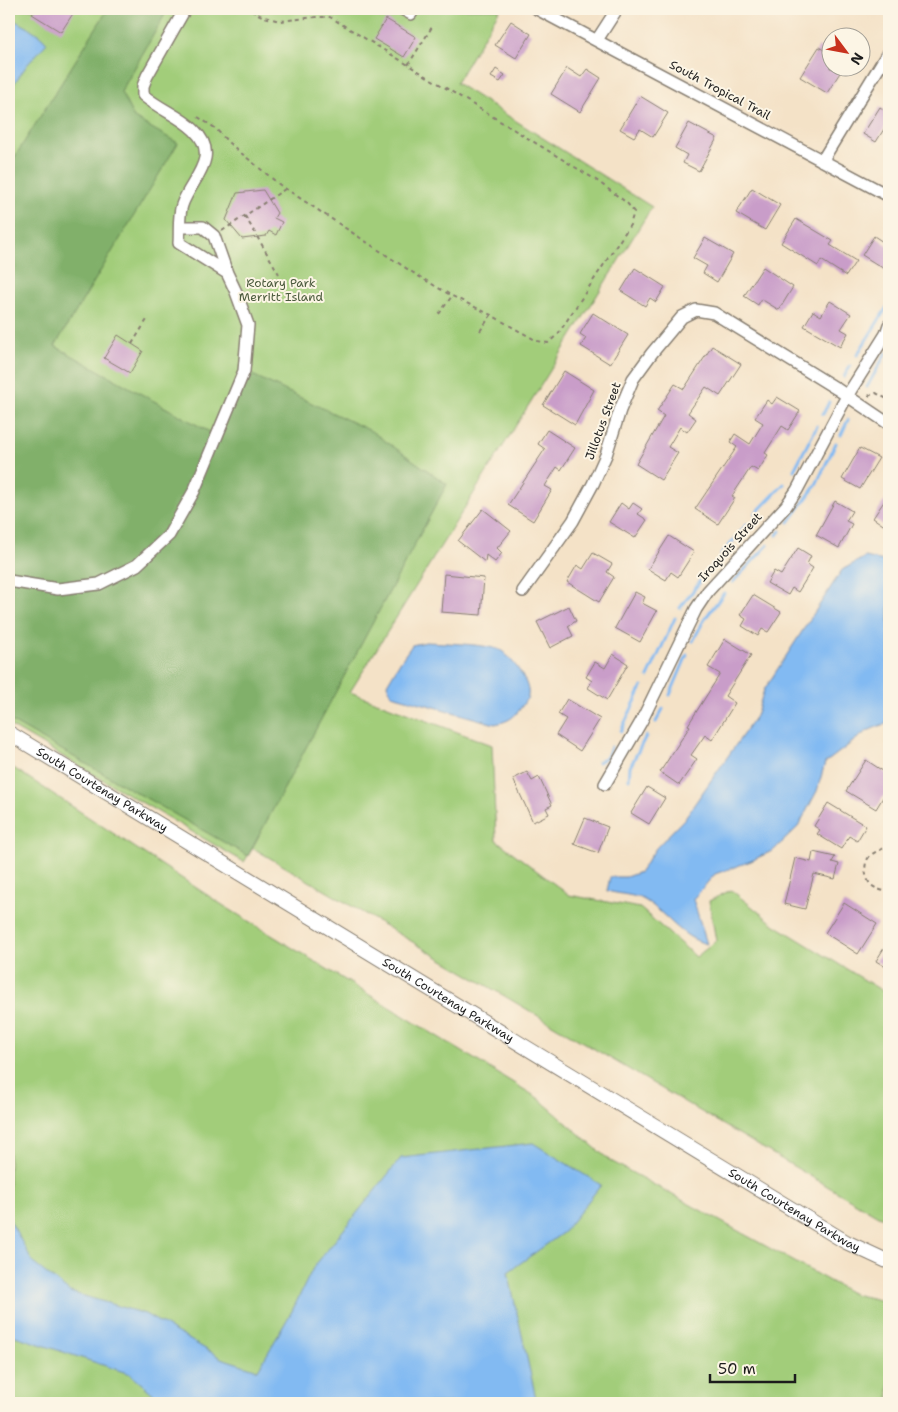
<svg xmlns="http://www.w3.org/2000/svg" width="898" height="1412" viewBox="0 0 898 1412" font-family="'Shantell Sans',sans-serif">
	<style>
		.green { fill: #a2cd7a; stroke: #5f744b }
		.forest { fill: #81b06a; stroke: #4e6643 }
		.water { fill: #82baf2; stroke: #4f6b87 }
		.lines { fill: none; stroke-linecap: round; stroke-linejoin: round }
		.stream { stroke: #82baf2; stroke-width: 3 }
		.building { fill: #c99dc9 }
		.minor-casing { stroke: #887f72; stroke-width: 14 }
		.major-casing { stroke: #887f72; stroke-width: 16 }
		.path { stroke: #887f72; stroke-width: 2; stroke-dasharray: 4 4; stroke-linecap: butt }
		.minor { stroke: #fff; stroke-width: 11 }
		.major { stroke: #fff; stroke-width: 14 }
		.labels { text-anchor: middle; stroke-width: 4; stroke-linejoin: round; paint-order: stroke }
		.street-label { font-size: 12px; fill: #1c1c1c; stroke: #fcf5e5 }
		.park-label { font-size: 12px; fill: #4b5a3d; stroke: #fcf5e5 }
	</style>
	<rect width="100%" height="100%" fill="#fcf5e5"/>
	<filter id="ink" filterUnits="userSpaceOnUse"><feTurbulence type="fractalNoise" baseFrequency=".02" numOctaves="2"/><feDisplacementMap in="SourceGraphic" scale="10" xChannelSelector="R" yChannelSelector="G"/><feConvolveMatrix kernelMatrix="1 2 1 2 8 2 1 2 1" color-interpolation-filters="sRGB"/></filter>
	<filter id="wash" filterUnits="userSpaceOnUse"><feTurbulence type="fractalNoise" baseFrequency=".0096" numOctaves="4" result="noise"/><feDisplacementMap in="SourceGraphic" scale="20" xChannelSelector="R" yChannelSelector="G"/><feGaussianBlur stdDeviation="1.12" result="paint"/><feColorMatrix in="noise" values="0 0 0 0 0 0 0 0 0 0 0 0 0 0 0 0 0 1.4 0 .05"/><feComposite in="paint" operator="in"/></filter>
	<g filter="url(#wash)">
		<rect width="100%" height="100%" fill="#f4e2c7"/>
		<path class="green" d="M9,9H500L456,83L652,207L350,692L492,745L496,840L569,895L640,908L696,957L716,941L709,901L731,890L775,925L889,995V1219L878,1216L253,848L244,862L9,725Z
			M9,765L224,906L538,1098L609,1160L853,1294L889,1302V1403H9Z"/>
		<path class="forest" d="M108,9H168L121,92L134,118L178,143L55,346L217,436L244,371L371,431L447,484L248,856L9,720V166Z"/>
		<path class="water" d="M9,19C18,21 42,34 47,43L27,65L9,91Z
			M865,557L889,562V722L867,731L825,763L817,791L798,827L774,850L751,861L715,874L693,899L707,944C681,938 667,914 646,901C638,895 617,894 607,891L610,877H626L640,872L656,848L684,819L756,716L764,690L842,570Z
			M426,642C441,643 491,644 502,651C512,659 531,683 528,696C528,699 525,700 524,703C516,716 511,721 495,724L392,695L387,684L400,662L412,645Z
			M533,1143L601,1185L564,1232L508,1272L537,1403H164L130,1374L9,1334V1218L33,1263L70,1292L145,1314L221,1358L258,1370L292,1311L313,1268L401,1158Z"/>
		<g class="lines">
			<path class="stream" d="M857,355L889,304
				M844,377L850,366
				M867,387L886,353
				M823,414L829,402
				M841,435L848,420
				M794,470L817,426
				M755,514L784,484
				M789,522L816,485L836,443
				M777,535L780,531
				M721,555L747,524
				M733,582L768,545
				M680,608L711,567
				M693,641L704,620L724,593
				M648,677L675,618
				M670,695L687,655
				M656,722L663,709
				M621,731L642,687
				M598,762L607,757L611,747
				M629,779L630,767L646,736"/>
		</g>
		<g id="blocks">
			<path class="building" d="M36,9H76L61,32L32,14Z
				M386,19L416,37L404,57L374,39Z
				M511,21L531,34L516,58L495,45Z
				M819,47L830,54V68H843L827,93L800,77Z
				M567,68L581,77L587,69L601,78L580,112L551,94Z
				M496,69L505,75L500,82L491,77Z
				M640,96L668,113L653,137L640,129L634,137L620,129Z
				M880,107L889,113V121L876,142L863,134Z
				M689,123L717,138L699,171L683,163L687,155L675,148Z
				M752,188L780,205L765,230L736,213Z
				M263,190L277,213L274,218L282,222L276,235L269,231L266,236L242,239L226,220L237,193Z
				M796,219L833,241L830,245L856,261L846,276L821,260L818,266L781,243Z
				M874,236L889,246V272L862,255Z
				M705,238L733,254L717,282L703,273L707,266L693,258Z
				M763,267L793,287L779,310L761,299L758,305L744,296Z
				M635,268L665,287L656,302L650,298L645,306L621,291Z
				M830,301L851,314L841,329L848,333L840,347L804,326L813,311L821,316Z
				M593,313L628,335L610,364L581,346L586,338L580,334Z
				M118,335L143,351L130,373L104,358Z
				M712,346L741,364L720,396L706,387L688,413L696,419L687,432L680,427L668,447L678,453L661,480L636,464L664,416L657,411L675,384L684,389Z
				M564,371L594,390L575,425L543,405Z
				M777,397L800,411L788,430L782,426L765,453L768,455L758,471L751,467L732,496L735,498L718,524L695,509L737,447L730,442L735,434L750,444L763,423L755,418L767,400L772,404Z
				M547,430L575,448L561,470L557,467L545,486L552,490L533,521L508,505L545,449L538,444Z
				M860,448L879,458L860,489L842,479Z
				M889,494V529L873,518Z
				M835,501L852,511L846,521L852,524L839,548L816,535Z
				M621,503L629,509L633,503L642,509L638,514L647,520L635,538L609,522Z
				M483,509L511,531L497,548L502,553L495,562L486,555L485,562L458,541Z
				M669,536L694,552L678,577L671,572L666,580L648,569Z
				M798,548L811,556L807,564L813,568L798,592L792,588L788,595L767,583L774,571L781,575Z
				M593,553L612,564L607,572L614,577L599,602L567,582L577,565L583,569Z
				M444,574L484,578L481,615L441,612Z
				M635,592L645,597L642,603L657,611L640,642L615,628Z
				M753,595L781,612L768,632L762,629L758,636L742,626L746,619L740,615Z
				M569,606L576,621L568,626L573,636L550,648L537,622Z
				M725,639L751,655L725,696L735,703L712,740L705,735L691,755L697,759L679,785L660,772L690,726L688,725L720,674L708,667Z
				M613,654L628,664L607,700L588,688L592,681L586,677L595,662L605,668Z
				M567,699L600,719L580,751L556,735L566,719L558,714Z
				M866,760L889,775V797L885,794L876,809L846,791Z
				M527,772L532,781L539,777L552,805L546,808L549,814L533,822L513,779Z
				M647,787L665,798L649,824L631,813Z
				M828,803L866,826L857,841L849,836L841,849L817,834L820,830L814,826Z
				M585,818L608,827L598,853L574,844Z
				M813,852L835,857L832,862L839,864L835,879L814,874L805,909L784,904L795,858L811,862Z
				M844,903L877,924L858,954L825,933Z
				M889,940V969L876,961Z"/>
		</g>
	</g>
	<g filter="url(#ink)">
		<use href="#blocks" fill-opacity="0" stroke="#887f72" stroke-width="1"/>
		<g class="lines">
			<g class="minor-casing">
				<path id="minor" d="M402,9L411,14L414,9
					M537,9L889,196
					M597,40L617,9
					M822,161L889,51
					M180,227H203L214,236L227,273
					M9,581L58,589L99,584L137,565L169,535L194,491L244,371L248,325L236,292L227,273L179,243C180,232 178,216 182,205C191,179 222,157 194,130C180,116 159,109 143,95V86L147,76L185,9
					M523,591L573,521L593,484L606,455L620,410L633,379L652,353L682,317L696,310L714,313L837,389L889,424
					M605,784L641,722L696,609L708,591L786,506L797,490L847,396L886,334L889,325"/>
			</g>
			<g class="major-casing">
				<g id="major">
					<path id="s1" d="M9,733L846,1242L889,1262"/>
				</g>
			</g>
			<path class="path" d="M408,65L432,27
				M198,117L215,128L229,143L280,185L415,274L452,296L491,315L537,341L548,343L558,334L630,225L634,212L627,203L596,180L330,17H316L280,21L264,17L248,9
				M245,216L279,274
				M222,231L285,189
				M439,314L452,296
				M480,331L491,315
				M132,344L148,318
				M868,396L876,393L889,400
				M889,843C883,851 875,850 869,857C863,864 865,877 870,884C875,889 883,891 889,892"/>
			<use href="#minor" class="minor"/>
			<use href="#major" class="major"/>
		</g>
	</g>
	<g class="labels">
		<g class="street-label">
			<text transform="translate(720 90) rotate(28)" y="4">South Tropical Trail</text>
			<text transform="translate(603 421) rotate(-70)" y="4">Jillotus Street</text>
			<text transform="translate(730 547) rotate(-48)" y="4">Iroquois Street</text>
			<text dy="4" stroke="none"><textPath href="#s1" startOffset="109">South Courtenay Parkway</textPath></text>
			<text dy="4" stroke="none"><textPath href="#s1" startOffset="514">South Courtenay Parkway</textPath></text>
			<text dy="4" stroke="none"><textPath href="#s1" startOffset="919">South Courtenay Parkway</textPath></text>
		</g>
		<g class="park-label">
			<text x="281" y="287">Rotary Park<tspan x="281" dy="14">Merritt Island</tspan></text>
		</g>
	</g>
	<rect width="898" height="1412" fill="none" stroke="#fcf5e5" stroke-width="30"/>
	<g transform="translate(846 52) rotate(122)"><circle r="24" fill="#fcf5e5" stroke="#a29e95"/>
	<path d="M0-4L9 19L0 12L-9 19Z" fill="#c8321e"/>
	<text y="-8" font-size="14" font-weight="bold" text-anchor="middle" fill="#1c1c1c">N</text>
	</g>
	<path d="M710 1374v8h85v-8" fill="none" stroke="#1c1c1c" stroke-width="2.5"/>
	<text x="718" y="1374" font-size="15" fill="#1c1c1c" stroke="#fcf5e5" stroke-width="4" paint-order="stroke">50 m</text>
</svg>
